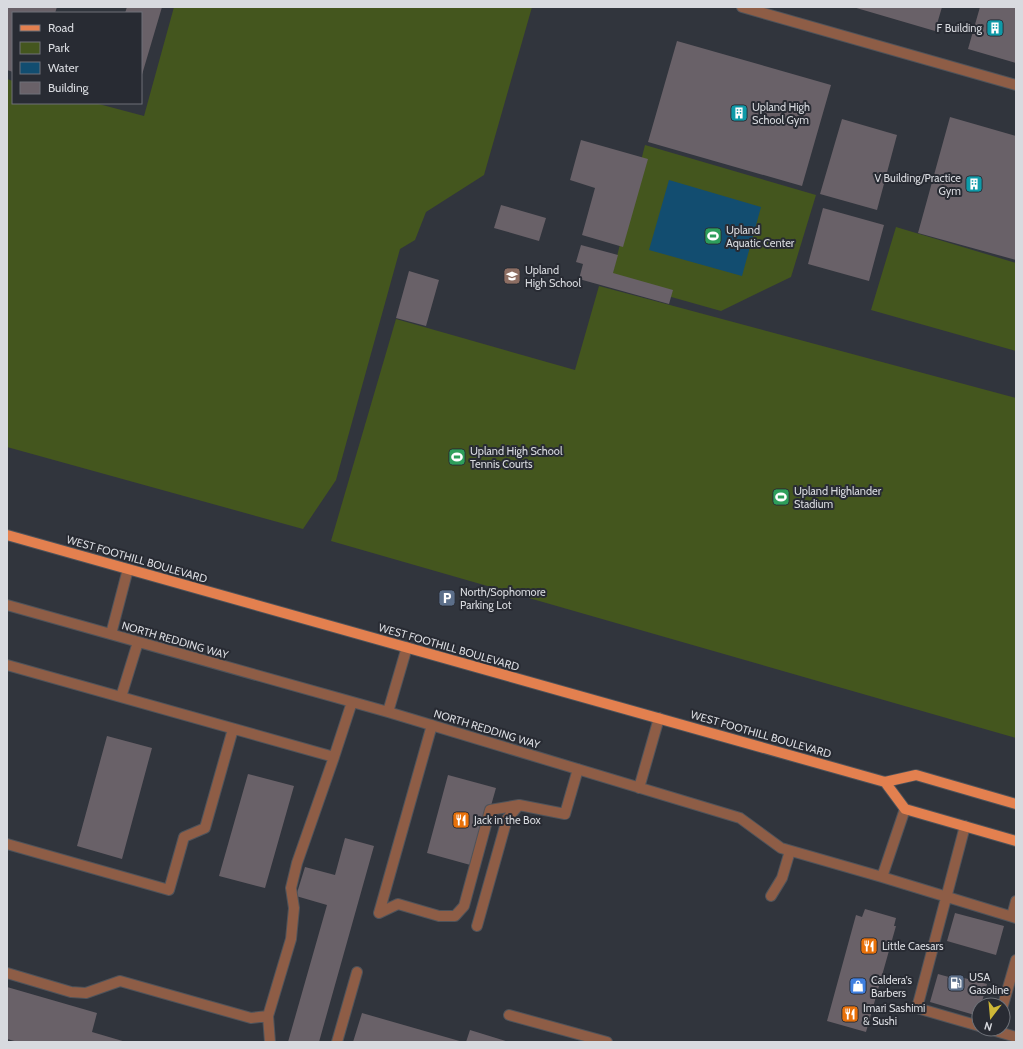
<svg xmlns="http://www.w3.org/2000/svg" width="1023" height="1049" viewBox="0 0 1023 1049" font-family="Cabin,sans-serif">
	<style>
		.green { fill: #44561e }
		.water { fill: #124d70 }
		.building { fill: #696168 }
		.lines { fill: none; stroke-linecap: round; stroke-linejoin: round }
		.lane-casing { stroke: #4f535a; stroke-width: 12 }
		.primary-casing { stroke: #4f535a; stroke-width: 12 }
		.lane { stroke: #8e5d46; stroke-width: 10 }
		.primary { stroke: #e3804f; stroke-width: 10 }
		.labels { text-anchor: middle; stroke-width: 4; stroke-linejoin: round; paint-order: stroke }
		.poi-label { font-size: 11px; fill: #d8dadf; stroke: #282b33; text-anchor: start }
		.street-label { font-size: 11px; fill: #d8dadf; stroke: #282b33 }
	</style>
	<rect width="100%" height="100%" fill="#31353d"/>
	<path class="green" d="M174,7H532L484,175L426,212L415,240L400,249L336,480L303,529L7,447V79L13,81V103H95L144,116Z
		M645,145L816,195L791,277L721,311L611,280Z
		M896,227L1016,263V351L871,310Z
		M599,286L1016,398V738L331,541L396,319L575,370Z"/>
	<path class="water" d="M669,180L761,207L742,276L649,250Z"/>
	<path class="building" d="M7,7H57L55,13H13V72L7,70Z
		M127,7H162L141,78V13H125Z
		M853,7H942L935,31Z
		M980,7H1016V63L968,49Z
		M677,41L831,85L802,186L648,142Z
		M950,117L1016,136V260L918,233Z
		M842,119L897,135L877,210L820,194Z
		M581,140L648,159L623,247L582,235L595,188L570,180Z
		M501,205L546,218L539,241L494,228Z
		M823,208L884,225L869,281L808,264Z
		M581,245L618,255L613,273L673,290L669,304L579,279L583,264L576,262Z
		M409,271L439,280L426,326L396,318Z
		M107,736L152,748L122,859L77,846Z
		M248,774L294,786L265,888L219,876Z
		M448,775L496,788L474,866L427,853Z
		M345,838L374,846L319,1042H288L327,905L296,896L305,867L335,875Z
		M865,909L896,918L894,926H896L866,1032L827,1021L856,915L862,917Z
		M955,913L1004,926L996,955L947,941Z
		M938,974L963,981L964,978L987,984L981,1005H979L978,1016L930,1002Z
		M7,987L97,1013L92,1032L126,1042H18L7,1039Z
		M362,1013L463,1042H353Z
		M470,1030L509,1042H466Z"/>
	<g class="lines">
		<g class="lane-casing">
			<path id="lane" d="M742,7L1016,85
				M7,605L388,712L740,818L781,848L882,877L905,809
				M111,634L128,569
				M7,665L334,757L352,702
				M121,697L138,642
				M388,712L407,647
				M639,788L659,718
				M965,826L917,1008L979,1026
				M7,844L169,890L184,837L205,828L233,729
				M882,877L1016,918
				M771,896L782,878L790,851
				M379,913L398,904L439,916H455L464,906L490,810L519,805
				M379,913L432,725
				M1012,916L1016,901
				M477,926L507,819L519,805L565,814L578,769
				M7,973L71,992L86,993L120,981L251,1018L268,1016L291,939L294,908L291,888L297,863L334,757
				M1003,1005L1016,960
				M509,1015L607,1042
				M268,1016L270,1042
				M989,1029L1016,1037
				M337,1042L357,972"/>
		</g>
		<g class="primary-casing">
			<path id="primary" d="M7,535L885,782L916,775L1016,804
				M885,782L905,809L1016,841"/>
		</g>
		<use href="#lane" class="lane"/>
		<use href="#primary" class="primary"/>
	</g>
	<defs>
		<g id="building-square" transform="scale(0.9)"><rect x="-9" y="-9" width="18" height="18" rx="4" fill="#0f9aa8" stroke="#282b33"/><path d="M-4-6H4V6H1V3H-1V6H-4ZM-2.5-4.3h1.7v1.8h-1.7ZM.8-4.3h1.7v1.8H.8ZM-2.5-1h1.7V.8h-1.7ZM.8-1h1.7V.8H.8Z" fill="#fff"/></g>
		<g id="stadium-square" transform="scale(0.9)"><rect x="-9" y="-9" width="18" height="18" rx="4" fill="#2e9e5b" stroke="#282b33"/><path d="M0-5a6.5 5 0 1 0 0 10a6.5 5 0 1 0 0-10ZM-3.5-1.8h7v3.6h-7Z" fill="#fff"/></g>
		<g id="school-square" transform="scale(0.9)"><rect x="-9" y="-9" width="18" height="18" rx="4" fill="#8d6e63" stroke="#282b33"/><path d="M0-5L7-2L0 1L-7-2ZM-4 1L0 2.5L4 1V4Q0 6-4 4Z" fill="#fff"/></g>
		<g id="parking-square" transform="scale(0.9)"><rect x="-9" y="-9" width="18" height="18" rx="4" fill="#5c6f8a" stroke="#282b33"/><path d="M-3.5-5.5H1a3.5 3.5 0 0 1 0 7H-1V5.5H-3.5ZM-1-3.4V-.6H.8a1.4 1.4 0 0 0 0-2.8Z" fill="#fff"/></g>
		<g id="restaurant-square" transform="scale(0.9)"><rect x="-9" y="-9" width="18" height="18" rx="4" fill="#e8710a" stroke="#282b33"/><path d="M-5-6h1v4h1v-4h1v4h1v-4h1v5L-1.5 .5V6h-2V.5L-5-1ZM5-6V6H3V1.5H1.5Q1.5-4 5-6Z" fill="#fff"/></g>
		<g id="fuel-square" transform="scale(0.9)"><rect x="-9" y="-9" width="18" height="18" rx="4" fill="#5c6f8a" stroke="#282b33"/><path d="M-5.5-6h7V0h2V4h1.3V-2.5L3-4.5l.8-.8L6-3V5H2.5V1h-1V6h-7ZM-4.2-4.7v3.2H.2V-4.7Z" fill="#fff"/></g>
		<g id="shop-square" transform="scale(0.9)"><rect x="-9" y="-9" width="18" height="18" rx="4" fill="#3f7fe0" stroke="#282b33"/><path d="M-5-2.5h2.3a2.7 3.5 0 0 1 5.4 0H5L5.5 6h-11ZM-1.5-2.5h3a1.5 2.3 0 0 0-3 0Z" fill="#fff"/></g>
	</defs>
	<g fill-rule="evenodd">
		<use href="#building-square" x="995" y="28"/>
		<use href="#building-square" x="739" y="113"/>
		<use href="#building-square" x="974" y="184"/>
		<use href="#stadium-square" x="713" y="236"/>
		<use href="#school-square" x="512" y="276"/>
		<use href="#stadium-square" x="457" y="457"/>
		<use href="#stadium-square" x="781" y="497"/>
		<use href="#parking-square" x="447" y="598"/>
		<use href="#restaurant-square" x="461" y="820"/>
		<use href="#restaurant-square" x="869" y="946"/>
		<use href="#fuel-square" x="956" y="983"/>
		<use href="#shop-square" x="858" y="986"/>
		<use href="#restaurant-square" x="850" y="1014"/>
	</g>
	<g class="labels">
		<g class="poi-label">
			<text x="982" y="32" text-anchor="end">F Building</text>
			<text x="752" y="111">Upland High<tspan x="752" dy="13">School Gym</tspan></text>
			<text x="961" y="182" text-anchor="end">V Building/Practice<tspan x="961" dy="13">Gym</tspan></text>
			<text x="726" y="234">Upland<tspan x="726" dy="13">Aquatic Center</tspan></text>
			<text x="525" y="274">Upland<tspan x="525" dy="13">High School</tspan></text>
			<text x="470" y="455">Upland High School<tspan x="470" dy="13">Tennis Courts</tspan></text>
			<text x="794" y="495">Upland Highlander<tspan x="794" dy="13">Stadium</tspan></text>
			<text x="460" y="596">North/Sophomore<tspan x="460" dy="13">Parking Lot</tspan></text>
			<text x="474" y="824">Jack in the Box</text>
			<text x="882" y="950">Little Caesars</text>
			<text x="969" y="981">USA<tspan x="969" dy="13">Gasoline</tspan></text>
			<text x="871" y="984">Caldera's<tspan x="871" dy="13">Barbers</tspan></text>
			<text x="863" y="1012">Imari Sashimi<tspan x="863" dy="13">&amp; Sushi</tspan></text>
		</g>
		<g class="street-label">
			<text transform="translate(137 559) rotate(16)" y="4">WEST FOOTHILL BOULEVARD</text>
			<text transform="translate(175 640) rotate(16)" y="4">NORTH REDDING WAY</text>
			<text transform="translate(449 647) rotate(16)" y="4">WEST FOOTHILL BOULEVARD</text>
			<text transform="translate(487 729) rotate(17)" y="4">NORTH REDDING WAY</text>
			<text transform="translate(761 734) rotate(16)" y="4">WEST FOOTHILL BOULEVARD</text>
		</g>
	</g>
	<rect width="1023" height="1049" fill="none" stroke="#d8dadf" stroke-width="16"/>
	<rect x="12" y="12" width="130" height="92" fill="#282b33" stroke="#6e7178"/>
	<rect x="20" y="25" width="20" height="6" fill="#e3804f" stroke="#6e7178"/>
	<text x="48" y="32" font-size="12" fill="#d8dadf">Road</text>
	<rect x="20" y="42" width="20" height="12" fill="#44561e" stroke="#6e7178"/>
	<text x="48" y="52" font-size="12" fill="#d8dadf">Park</text>
	<rect x="20" y="62" width="20" height="12" fill="#124d70" stroke="#6e7178"/>
	<text x="48" y="72" font-size="12" fill="#d8dadf">Water</text>
	<rect x="20" y="82" width="20" height="12" fill="#696168" stroke="#6e7178"/>
	<text x="48" y="92" font-size="12" fill="#d8dadf">Building</text>
	<g transform="translate(991 1017) rotate(196)"><circle r="19" fill="#282b33" stroke="#6e7178"/>
	<path d="M0-3L7 15L0 10L-7 15Z" fill="#cfb837"/>
	<text y="-6" font-size="11" font-weight="bold" text-anchor="middle" fill="#d8dadf">N</text>
	</g>
</svg>
